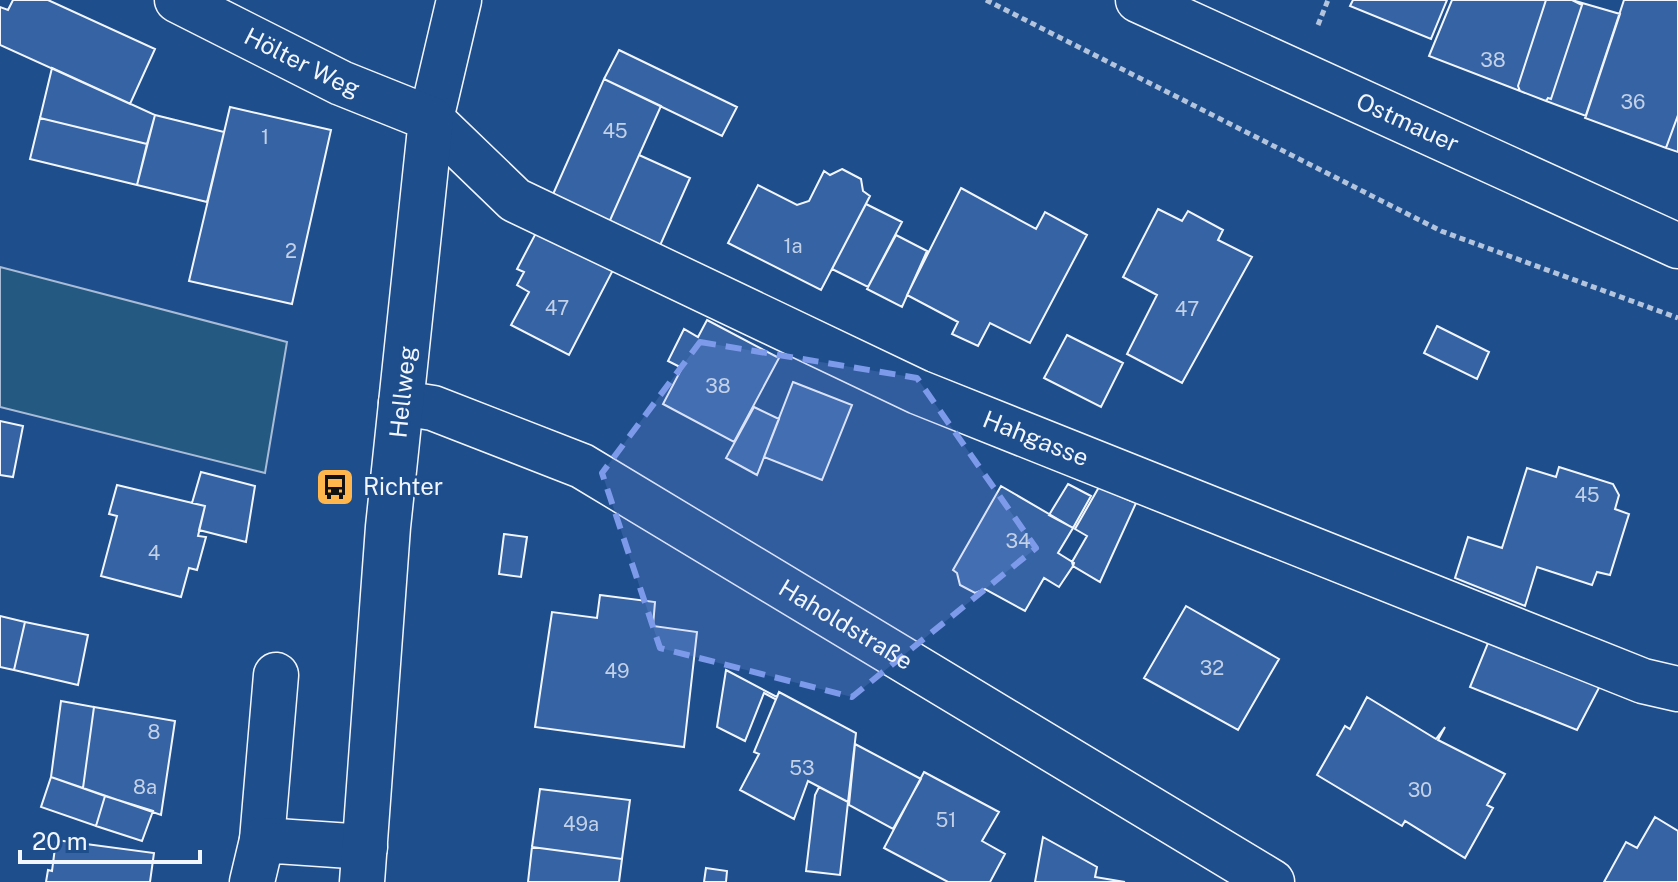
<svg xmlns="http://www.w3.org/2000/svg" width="1678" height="882" viewBox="0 0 1678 882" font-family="'Public Sans',sans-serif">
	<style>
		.green { fill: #245a82; stroke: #a8bbd7; stroke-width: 2 }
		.building { fill: #3563a3; stroke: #f2f6ff; stroke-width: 2 }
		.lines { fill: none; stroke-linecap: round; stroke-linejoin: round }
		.minor-casing { stroke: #f2f6ff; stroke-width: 47 }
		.tertiary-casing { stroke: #f2f6ff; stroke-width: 47 }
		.secondary-casing { stroke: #f2f6ff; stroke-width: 47 }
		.path { stroke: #b3c4dc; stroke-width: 5; stroke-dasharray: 6 4; stroke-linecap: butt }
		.minor { stroke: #1f4e8c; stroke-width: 44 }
		.tertiary { stroke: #1f4e8c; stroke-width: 44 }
		.secondary { stroke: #1f4e8c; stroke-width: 44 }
		.marked { fill: #7d9aea; fill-opacity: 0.2; stroke: #7d9aea; stroke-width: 6; stroke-dasharray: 16 10; stroke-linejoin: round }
		.labels { text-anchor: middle; stroke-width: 6; stroke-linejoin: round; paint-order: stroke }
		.number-label { font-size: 20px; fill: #c3d1e8 }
		.street-label { font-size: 24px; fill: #f2f6ff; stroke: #1f4e8c }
		.poi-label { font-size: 24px; fill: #f2f6ff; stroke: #1f4e8c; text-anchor: start }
	</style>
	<rect width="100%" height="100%" fill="#1f4e8c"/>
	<path class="green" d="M0,267L287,342L265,473L0,407Z"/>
	<path class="building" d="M13,0H48L155,49L130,104L0,45V7L8,10Z
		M1353,0H1447L1431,39L1350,6Z
		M1452,0H1546L1518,86L1520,91L1429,56Z
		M1546,0H1572L1582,5L1551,99L1548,98L1546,101L1520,91L1518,86Z
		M1572,0L1620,14L1586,116L1546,101L1548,98L1551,99L1582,5Z
		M1624,0H1678V115L1666,148L1585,118Z
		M619,50L737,107L722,136L604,79Z
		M52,68L155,115L147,144L40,118Z
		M604,79L661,106L607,227L550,201Z
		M230,107L331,130L292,304L189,281Z
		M155,115L224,132L207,202L137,185Z
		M1678,115V152L1666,148Z
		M40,118L147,144L137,185L30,159Z
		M639,155L690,178L658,250L607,227Z
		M842,169L861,179L863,191L870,196L821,290L728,243L758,185L797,205L809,201L824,171L830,175Z
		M961,188L1036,229L1045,212L1087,235L1030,343L990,323L978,346L952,334L958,322L907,295Z
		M866,204L902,222L868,287L832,269Z
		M1158,209L1182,221L1188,211L1223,230L1218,240L1252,257L1182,383L1127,354L1157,295L1123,277Z
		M537,231L613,270L569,355L511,325L529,292L517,285L524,272L517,269Z
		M896,235L927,251L902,307L867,289Z
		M707,320L779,358L734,442L663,404L682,368L668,361L684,329L698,337Z
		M1437,326L1489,352L1477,379L1424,353Z
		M1067,335L1123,363L1101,407L1044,378Z
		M793,382L852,405L822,480L764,457Z
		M754,407L779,419L757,475L726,458Z
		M0,421L23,426L13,477L0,475Z
		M1559,467L1613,484L1619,495L1615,509L1629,514L1610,575L1597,572L1592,585L1537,567L1525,606L1455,578L1468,537L1502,548L1527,468L1556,477Z
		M201,472L255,486L246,542L199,530L205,506L192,503Z
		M1068,484L1091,496L1073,528L1049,515Z
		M117,485L205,506L198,536L206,537L197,570L189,568L181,597L101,576L117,516L109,514Z
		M1001,486L1073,528L1058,553L1074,563L1073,566L1059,587L1044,578L1025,611L985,589L975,593L960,585L957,573L953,570Z
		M1099,487L1136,503L1100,582L1073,566L1072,562L1087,536L1075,529Z
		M504,534L527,537L521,577L499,574Z
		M600,595L655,602L653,626L697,632L684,747L535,727L552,612L597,618Z
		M1186,606L1279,659L1238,730L1144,678Z
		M0,616L25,622L14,670L0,667Z
		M25,622L88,635L78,685L14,670Z
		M1490,638L1602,682L1577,730L1470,687Z
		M726,670L777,697L775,699L764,693L745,741L717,727Z
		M779,692L856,733L848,802L808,781L794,819L740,790L759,754L754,752Z
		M1367,697L1436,739L1445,727L1438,740L1505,774L1487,805L1493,808L1465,858L1405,821L1402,826L1317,775L1345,726L1350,729Z
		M61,701L94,707L83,788L51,777Z
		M94,707L175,721L161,815L83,788Z
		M855,744L921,779L893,829L849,805Z
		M924,772L999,812L982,841L1005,854L990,882H948L884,848Z
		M51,777L105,796L96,826L41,807Z
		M819,787L848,802L840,875L806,871L815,795Z
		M540,789L630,800L622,859L532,847Z
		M105,796L153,811L142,841L96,826Z
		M1655,817L1678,831V882H1604L1626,842L1637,848Z
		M1043,837L1097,867L1095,877L1125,882H1035Z
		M56,840L154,853L150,882H46L48,870L52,871Z
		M532,847L622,859L619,882H528Z
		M706,868L727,871L726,882H704Z"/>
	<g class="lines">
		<g class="minor-casing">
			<g id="minor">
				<path id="s1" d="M459,0L431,119L515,200L918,392L1643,681L1678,689"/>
				<path id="s2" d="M1138,0L1678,246"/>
				<path d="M262,840L276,675"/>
				<path d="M252,882L262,840L365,847"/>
			</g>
		</g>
		<g class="tertiary-casing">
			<g id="tertiary">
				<path id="s3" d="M401,403L433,408L582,466L1272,882"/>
			</g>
		</g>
		<g class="secondary-casing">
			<g id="secondary">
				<path id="s4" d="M177,0L341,83L431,119L388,527L362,882"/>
			</g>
		</g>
		<path class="path" d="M986,0L1441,231L1678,318
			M1318,25L1328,0"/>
		<use href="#minor" class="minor"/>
		<use href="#tertiary" class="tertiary"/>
		<use href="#secondary" class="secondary"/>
	</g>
	<path class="marked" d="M700,342L917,378L1036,548L852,697L660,648L602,473Z"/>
	<defs>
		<g id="bus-square" transform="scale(2)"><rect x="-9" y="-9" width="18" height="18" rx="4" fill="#ffb74d" stroke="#1f4e8c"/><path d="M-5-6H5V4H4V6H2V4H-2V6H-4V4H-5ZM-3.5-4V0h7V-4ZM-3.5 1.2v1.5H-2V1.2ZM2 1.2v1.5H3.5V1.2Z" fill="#111"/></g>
	</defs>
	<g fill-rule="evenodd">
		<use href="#bus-square" x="335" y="487"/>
	</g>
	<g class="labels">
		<g class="number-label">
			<text x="1493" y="67">38</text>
			<text x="1633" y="109">36</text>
			<text x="615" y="138">45</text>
			<text x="265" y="144">1</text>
			<text x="793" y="253">1a</text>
			<text x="291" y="258">2</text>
			<text x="557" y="315">47</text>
			<text x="1187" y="316">47</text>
			<text x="718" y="393">38</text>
			<text x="1587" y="502">45</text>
			<text x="1018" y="548">34</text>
			<text x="154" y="560">4</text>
			<text x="1212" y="675">32</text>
			<text x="617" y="678">49</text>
			<text x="154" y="739">8</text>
			<text x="802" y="775">53</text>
			<text x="145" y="794">8a</text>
			<text x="1420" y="797">30</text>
			<text x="946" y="827">51</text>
			<text x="581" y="831">49a</text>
		</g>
		<g class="street-label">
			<text dy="8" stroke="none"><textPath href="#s4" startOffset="140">Hölter Weg</textPath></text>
			<text dy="8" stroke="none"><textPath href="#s2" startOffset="296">Ostmauer</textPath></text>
			<text transform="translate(403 392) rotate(-84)" y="8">Hellweg</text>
			<text dy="8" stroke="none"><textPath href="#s1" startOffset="812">Hahgasse</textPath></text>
			<text dy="8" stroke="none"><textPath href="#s3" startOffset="500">Haholdstraße</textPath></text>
		</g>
		<g class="poi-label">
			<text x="363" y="495">Richter</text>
		</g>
	</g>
	<path d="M20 850v12h180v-12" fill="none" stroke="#f2f6ff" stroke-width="4"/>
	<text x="32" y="850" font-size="24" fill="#f2f6ff" stroke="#1f4e8c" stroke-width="6" paint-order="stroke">20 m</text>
</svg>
